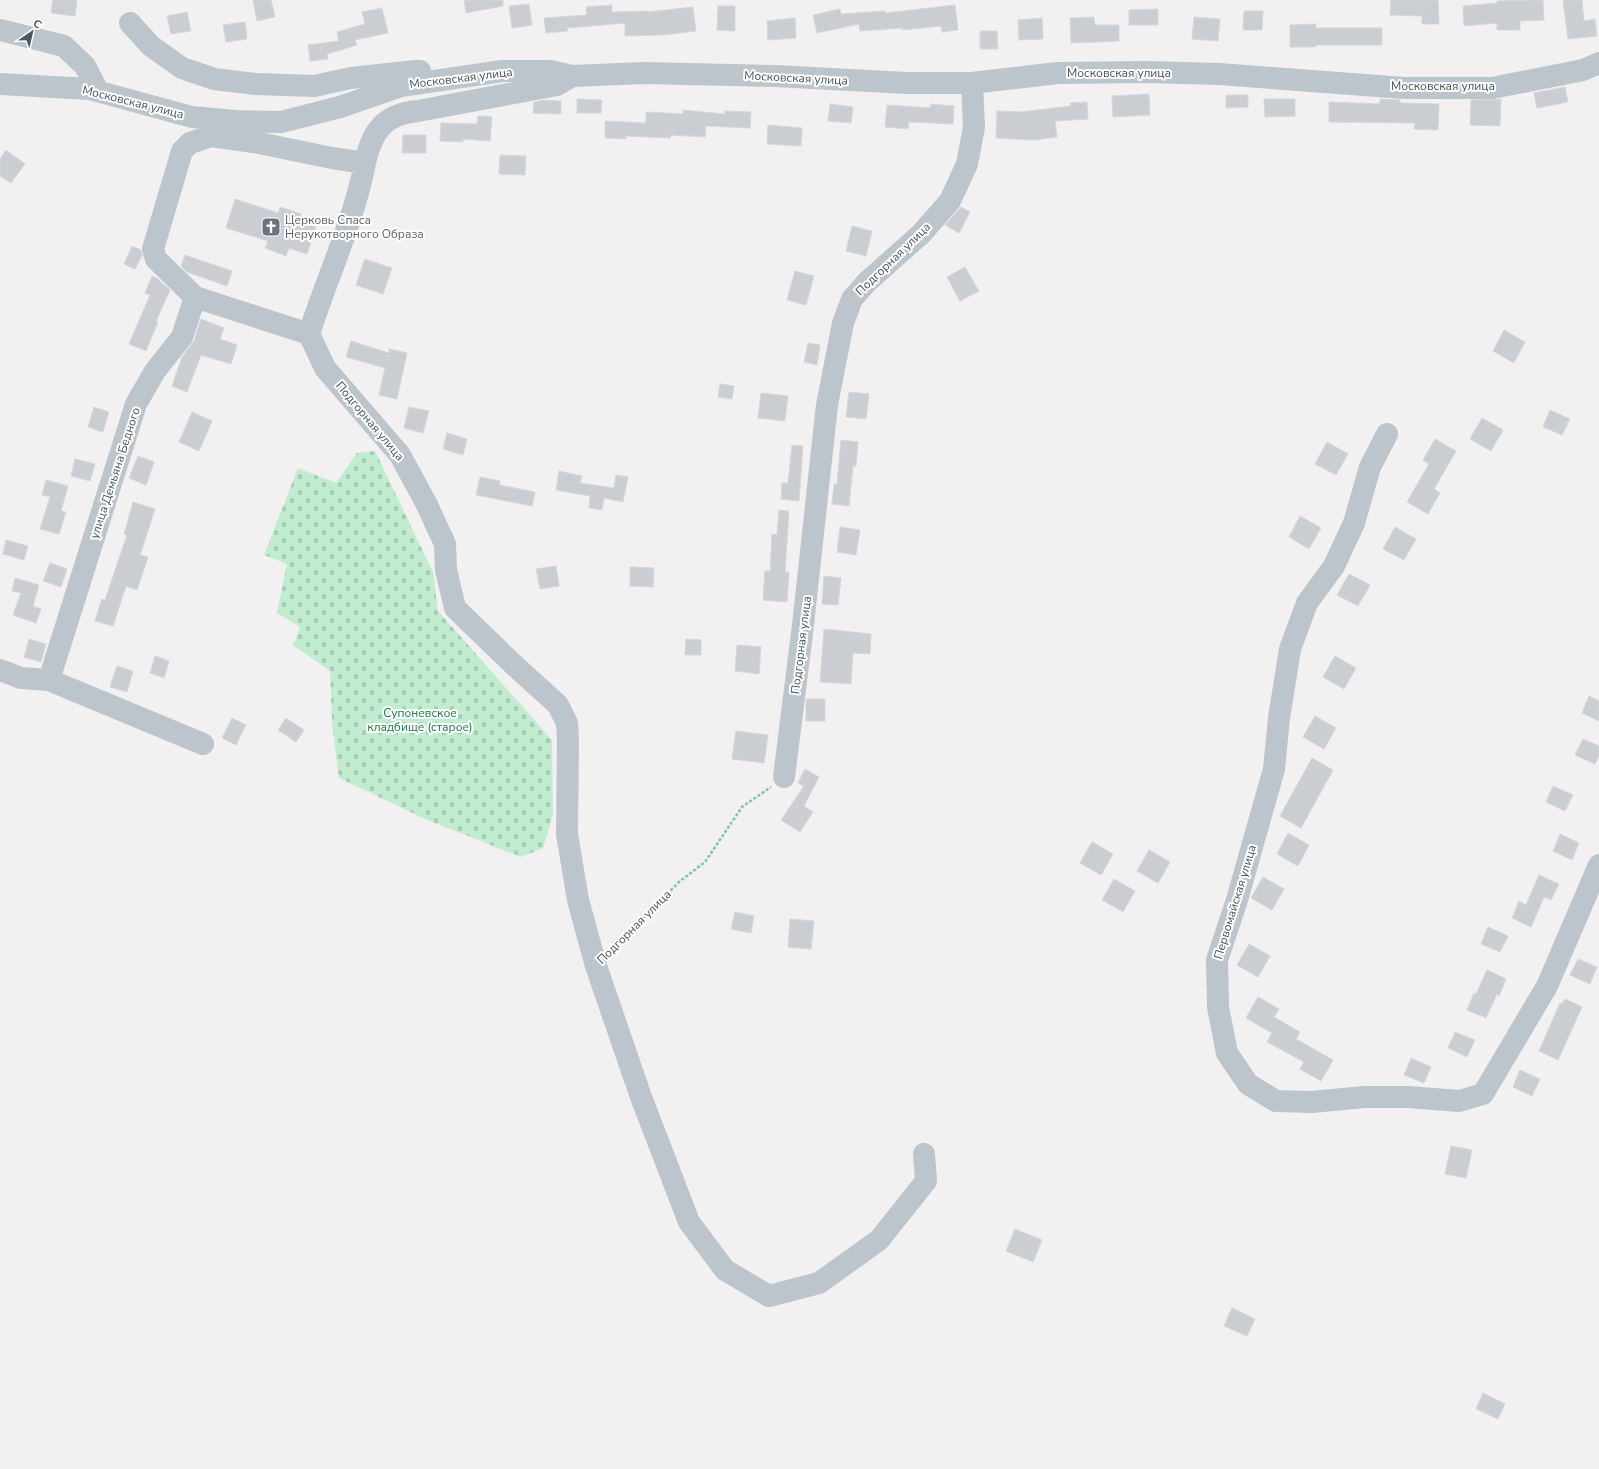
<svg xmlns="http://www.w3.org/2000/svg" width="1599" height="1469" viewBox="0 0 1599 1469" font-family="'Nunito Sans',sans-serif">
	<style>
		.cemetery { fill: url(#cemetery-stones) }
		.building { fill: #cacdd2; stroke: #d4d7db }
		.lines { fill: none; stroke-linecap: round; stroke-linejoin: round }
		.path { stroke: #7cc89e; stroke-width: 2.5; stroke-dasharray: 3 2; stroke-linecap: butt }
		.minor { stroke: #bcc5cc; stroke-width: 22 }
		.labels { text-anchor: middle; stroke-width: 4; stroke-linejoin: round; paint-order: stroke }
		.street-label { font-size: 12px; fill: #49545c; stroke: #fff }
		.worship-label { font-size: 12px; fill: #5b616d; stroke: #fff; text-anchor: start }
		.park-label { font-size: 12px; fill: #1e7946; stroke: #fff }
	</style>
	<defs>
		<pattern id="cemetery-stones" width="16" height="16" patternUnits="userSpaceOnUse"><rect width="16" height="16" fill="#c2ecd0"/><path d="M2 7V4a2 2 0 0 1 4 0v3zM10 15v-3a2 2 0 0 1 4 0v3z" fill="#a8ccb5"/></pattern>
	</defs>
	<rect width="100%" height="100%" fill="#f2f0f0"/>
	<path class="cemetery" d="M375,451L433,572L438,611L552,740L553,815L543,848L521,857L425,819L339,778L332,723L330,671L293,645L300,627L277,613L287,564L264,555L298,468L336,483L357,453Z"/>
	<path class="building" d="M53,0H77L75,16L51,13Z
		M253,0H271L275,17L257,21Z
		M464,0H503V6L466,13Z
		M1391,0H1438L1439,24H1422V16L1390,15Z
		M1529,0H1543L1544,20L1520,21V30H1497V23L1464,26L1463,6L1497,3V1Z
		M1563,0H1582L1584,21L1595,19L1597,36L1568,39Z
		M529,4L532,25L512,28L509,6Z
		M612,5V12L647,11V12L693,7L696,31L663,35L625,36V23L567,28L568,31L546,33L544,18L587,15L586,7Z
		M955,5L958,30L942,32L941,26L902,30V28L860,31L859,24L817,33L813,15L840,9L841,14L885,11L886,13Z
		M718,6H735V31L717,30Z
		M382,8L388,33L355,40L357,45L327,54L328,59L310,61L308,45L339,41L337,32L365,24L362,12Z
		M1158,9V25H1129V10Z
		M1244,11H1263L1262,30H1243Z
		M187,12L191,31L171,34L167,16Z
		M1094,17L1095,25H1119V41L1071,43L1070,18Z
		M1194,17L1220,19L1218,41L1192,39Z
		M795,18L796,38L768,40L767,21Z
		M1042,18L1043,39L1019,40L1018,20Z
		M245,22L247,39L226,42L223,25Z
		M1316,24V28H1382V45H1316V47H1290V25Z
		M980,31H997L998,49H980Z
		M1565,87L1568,102L1537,108L1534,93Z
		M1149,94L1150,115L1113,117L1112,96Z
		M1226,95H1248V107L1226,108Z
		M577,99L602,100L601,113H577Z
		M1264,99H1295V116L1265,117Z
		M1380,99L1400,100V103L1439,104L1438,130L1414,129L1415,123L1329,122V102L1380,104Z
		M1501,99L1500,126L1470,125L1471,100Z
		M542,100L561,101V114L533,113L534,102Z
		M1087,102L1088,119L1055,121L1057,137L1035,140L996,138L997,111L1021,112L1071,106L1070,103Z
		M830,104L853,107L851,123L828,121Z
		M931,104L954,106L953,124L909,122L908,129L885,127L887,105L930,108Z
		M683,110L725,114V111L751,112L750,128L706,126L705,137L671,135L670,138L626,136V139L605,138V121L646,123V112L683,114Z
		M478,116L492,117L490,141L463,139V142L440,141L441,123L477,124Z
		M768,125L802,128L801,146L767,144Z
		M403,135H426V153H402Z
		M6,150L25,164L11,183L0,176V159Z
		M500,155L526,156L525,175L499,174Z
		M235,199L278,213L280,207L301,214L299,221L316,226L307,254L289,248L286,256L265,248L268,241L226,228Z
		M961,207L970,212L959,233L945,225Z
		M852,226L872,231L866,256L846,251Z
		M132,246L141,250L142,255L135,269L124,264Z
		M185,255L232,271L227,286L187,272L181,266Z
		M365,259L392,268L383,294L356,285Z
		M965,267L979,291L960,301L947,277Z
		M795,271L814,276L806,305L787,300Z
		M152,276L158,279L170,290L156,321L158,322L146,351L129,344L150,295L145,293Z
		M201,319L224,328L220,339L237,345L231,364L201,355L187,392L172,386L182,357L194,341Z
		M1504,330L1525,342L1514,363L1493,351Z
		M351,341L389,353V349L407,353L397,399L379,395L385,368L346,357Z
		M808,343L820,345L817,365L804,362Z
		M720,384L734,386L732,399L718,397Z
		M849,392L869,394L866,419L846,417Z
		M761,393L788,396L785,421L758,418Z
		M94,407L109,412L103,432L88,427Z
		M409,407L429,411L423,433L404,428Z
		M1550,410L1570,419L1562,435L1543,427Z
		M192,412L212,421L199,451L179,442Z
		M1482,418L1503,430L1491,451L1470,439Z
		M447,433L467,439L463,455L443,449Z
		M1435,439L1456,451L1434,489L1440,493L1428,514L1407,502L1429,464L1423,460Z
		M841,440L858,442L856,466H853L849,506L832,504L834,484H837Z
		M1327,442L1348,454L1336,475L1315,464Z
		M792,445L803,446L799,501L781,499L782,483H788Z
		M138,456L154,462L146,485L129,478Z
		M75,459L95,464L90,481L71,476Z
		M559,471L582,476L580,483L614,488L616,475L628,477L623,502L604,498L602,510L589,508L590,496L556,490Z
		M480,477L500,481L499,485L535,492L532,506L476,495Z
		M46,480L68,486L61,511L66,512L59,534L40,529L50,497L42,495Z
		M133,502L155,509L140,555L148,557L137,590L126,586L113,626L95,621L102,599L105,600L127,535L124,534Z
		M779,510L789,511L785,572H789L787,602L763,600L765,571H770L772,534L777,535Z
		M1300,516L1321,528L1309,549L1289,537Z
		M840,527L860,530L856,555L837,552Z
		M1395,527L1416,539L1404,560L1383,549Z
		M6,540L28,546L24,560L3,554Z
		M50,563L67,569L61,587L43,581Z
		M556,566L559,586L540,589L536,569Z
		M630,567L654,568L653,587L630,586Z
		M1349,574L1370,585L1358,606L1337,595Z
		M824,576L841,578L838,605L822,604Z
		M15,578L39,585L33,606L41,609L36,623L13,615L21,593L12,591Z
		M824,629L871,634L870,654L853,653L851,684L820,682Z
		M29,639L46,644L41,662L24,657Z
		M686,639L701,640V655H685Z
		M737,645L761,647L759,674L735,671Z
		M155,656L169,661L164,678L150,673Z
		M1335,656L1356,668L1344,689L1323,677Z
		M117,666L133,671L127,692L110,687Z
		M1589,696L1599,701V721L1582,713Z
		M806,699H825V721H806Z
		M1315,716L1336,728L1324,749L1303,737Z
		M232,718L246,725L236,745L222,738Z
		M286,718L304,730L296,742L278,730Z
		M736,731L768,735L764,763L732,759Z
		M1583,739L1599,746V755L1595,764L1575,755Z
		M1312,758L1333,770L1301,828L1280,816Z
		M805,769L819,777L804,806L813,812L800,832L781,820L804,786L798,783Z
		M1553,786L1573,795L1565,811L1546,802Z
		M1288,833L1309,845L1298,866L1277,854Z
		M1560,834L1579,843L1572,860L1553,851Z
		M1092,842L1113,854L1101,875L1080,863Z
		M1149,850L1170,862L1158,883L1137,871Z
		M1539,875L1559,884L1551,900L1544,897L1531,927L1512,918L1519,901L1526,905Z
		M1263,877L1284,889L1272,910L1251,898Z
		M1114,879L1135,891L1123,912L1102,900Z
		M735,912L754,916L751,933L731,929Z
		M790,919L814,921L811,949L788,947Z
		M1488,927L1508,936L1500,952L1481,944Z
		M1249,944L1270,956L1258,977L1237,965Z
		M1578,959L1597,967L1590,984L1570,975Z
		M1487,970L1506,979L1499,996L1497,994L1486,1018L1467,1010L1474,993L1476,994Z
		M1258,997L1279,1009L1274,1017L1300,1032L1296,1039L1333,1060L1321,1081L1300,1069L1304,1062L1267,1042L1272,1033L1246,1018Z
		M1565,999L1582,1007L1558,1060L1539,1051L1560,1003L1562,1004Z
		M1455,1032L1475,1040L1467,1057L1448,1048Z
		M1411,1058L1431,1067L1424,1083L1404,1075Z
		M1520,1070L1540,1079L1532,1096L1513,1087Z
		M1451,1146L1472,1150L1466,1178L1445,1174Z
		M1015,1229L1042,1240L1033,1262L1006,1251Z
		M1232,1308L1255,1319L1247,1336L1224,1326Z
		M1483,1393L1505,1404L1498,1419L1476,1409Z"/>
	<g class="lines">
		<path class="path" d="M611,951L679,882L705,862L742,807L771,787"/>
		<path class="minor" d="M130,23L151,46L182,68L214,79L256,84L314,86L351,78L416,71H420
			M0,30L64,46L85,66L98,91
			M0,84L89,89L192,117L235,121L281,122L340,107L401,86L502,71H550L572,76L643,73L775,76L907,83H972L1058,73L1146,72L1219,74L1404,88H1492L1583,70L1599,63
			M365,163C354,221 327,277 309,334L325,368L400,455L426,503L445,544L446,570L455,608L515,666L558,705L567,723L568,741L567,834L578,900L596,966L641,1097L689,1222L725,1270L769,1296L819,1283L879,1240L926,1181L924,1154
			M195,297L309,334
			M1387,434L1370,467L1354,523L1334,566L1307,603L1290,649L1279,718L1274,769L1237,900L1217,960L1218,1007L1227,1053L1248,1084L1276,1101L1312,1102L1364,1097H1408L1459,1101L1483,1094L1547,986L1599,865
			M0,670L21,678L49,680L203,744
			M49,680L136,404L155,371L182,337L195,297L156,259L153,249L182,151L190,143L211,136L254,142L332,158L365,163C372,131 384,114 418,111L557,85L572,76
			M784,777L803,625L827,405L843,323L852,299L867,282L921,234L950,201L967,164L974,127L972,83"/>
	</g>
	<defs>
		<g id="church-square" transform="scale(1)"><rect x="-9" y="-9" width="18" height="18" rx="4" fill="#6b7280" stroke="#fff"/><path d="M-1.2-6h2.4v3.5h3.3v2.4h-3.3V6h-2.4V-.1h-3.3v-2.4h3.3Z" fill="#fff"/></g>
	</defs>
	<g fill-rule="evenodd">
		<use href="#church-square" x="271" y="227"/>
	</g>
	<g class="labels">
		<g class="street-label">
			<text x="1119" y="77">Московская улица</text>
			<text transform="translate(461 78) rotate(-7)" y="4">Московская улица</text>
			<text transform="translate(796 78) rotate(3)" y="4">Московская улица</text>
			<text x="1443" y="90">Московская улица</text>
			<text transform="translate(133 102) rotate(14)" y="4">Московская улица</text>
			<text transform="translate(893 259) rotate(-44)" y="4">Подгорная улица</text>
			<text transform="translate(370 421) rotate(50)" y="4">Подгорная улица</text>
			<text transform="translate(115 473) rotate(-72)" y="4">улица Демьяна Бедного</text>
			<text transform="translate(801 645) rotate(-83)" y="4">Подгорная улица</text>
			<text transform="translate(1235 902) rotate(-73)" y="4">Первомайская улица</text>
			<text transform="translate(634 927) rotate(-45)" y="4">Подгорная улица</text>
		</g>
		<g class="worship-label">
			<text x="285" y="224">Церковь Спаса<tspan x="285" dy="14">Нерукотворного Образа</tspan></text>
		</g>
		<g class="park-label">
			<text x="420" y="717">Супоневское<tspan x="420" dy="14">кладбище (старое)</tspan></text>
		</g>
	</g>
	<g transform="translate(32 32) rotate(34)" stroke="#ffffff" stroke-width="3" paint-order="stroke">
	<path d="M0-3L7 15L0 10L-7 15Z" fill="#49545c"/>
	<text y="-6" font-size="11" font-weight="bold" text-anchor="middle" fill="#49545c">С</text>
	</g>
</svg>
